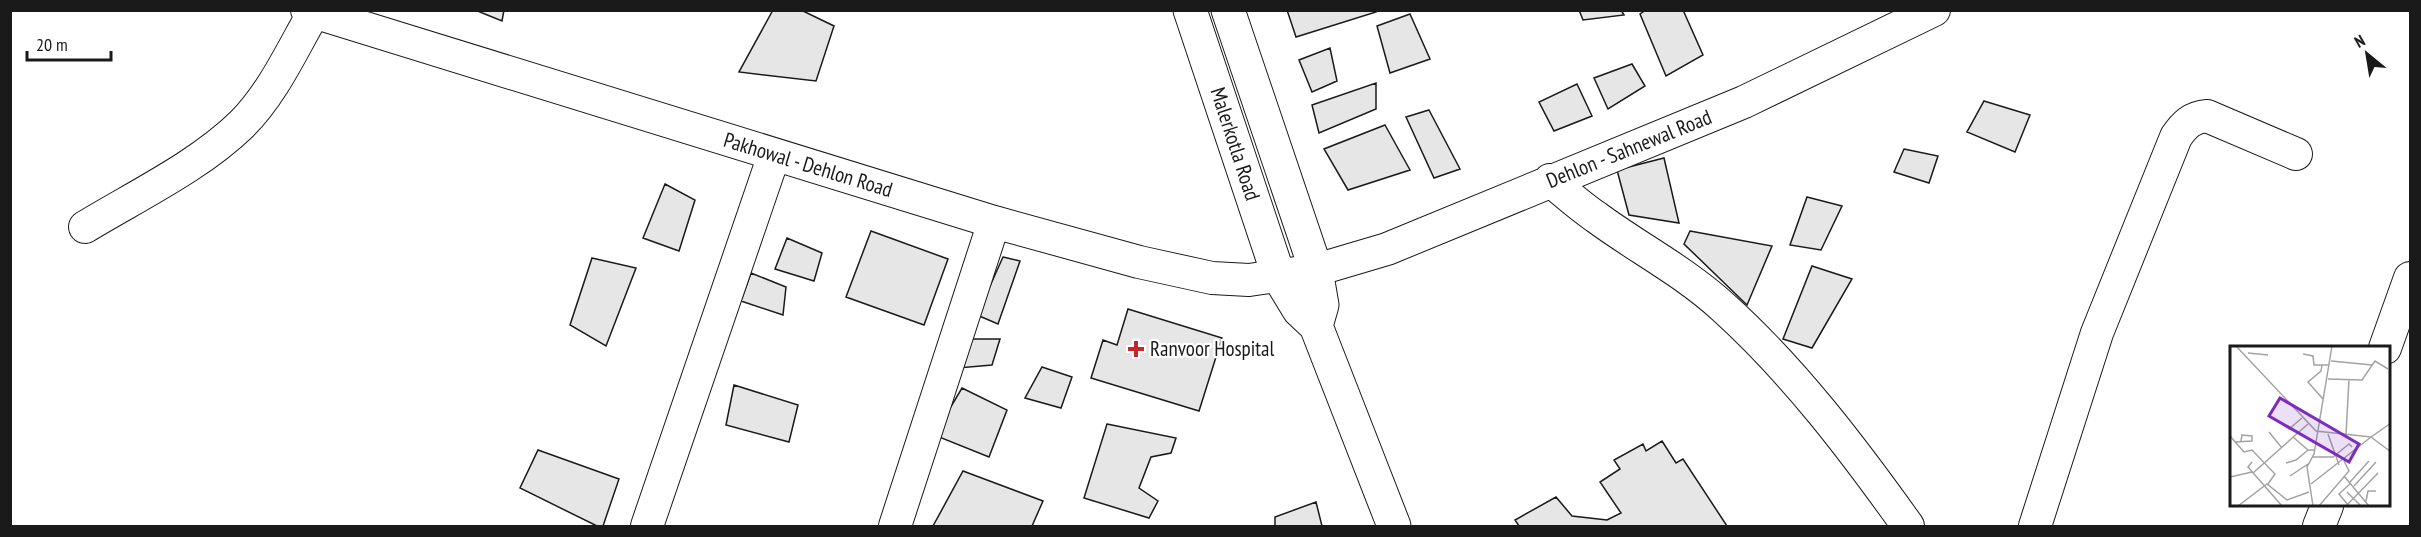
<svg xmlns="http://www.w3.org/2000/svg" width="2421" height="537" viewBox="0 0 2421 537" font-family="'PT Sans Narrow',sans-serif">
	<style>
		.building { fill: #e6e6e6; stroke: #1a1a1a; stroke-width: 1.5 }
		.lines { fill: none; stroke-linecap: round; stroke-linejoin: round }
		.minor-casing { stroke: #1a1a1a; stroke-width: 34 }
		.major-casing { stroke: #1a1a1a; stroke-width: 35 }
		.minor { stroke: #fff; stroke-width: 32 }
		.major { stroke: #fff; stroke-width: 33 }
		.poi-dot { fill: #c62828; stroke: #fff; stroke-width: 2 }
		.labels { text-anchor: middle; stroke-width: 4.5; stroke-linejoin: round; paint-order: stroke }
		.street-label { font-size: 21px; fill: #1a1a1a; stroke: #fff }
		.poi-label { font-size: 21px; fill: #1a1a1a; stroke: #fff; text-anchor: start }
		.inset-road { fill: none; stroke: #a3a3a3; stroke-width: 1.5 }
		.view { fill: #7b2cbf; fill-opacity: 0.15; stroke: #7b2cbf; stroke-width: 3 }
		.inset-edge { fill: none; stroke: #1a1a1a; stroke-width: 3 }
	</style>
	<rect width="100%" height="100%" fill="#fff"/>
	<path class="building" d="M475,10H504L502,21Z
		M773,10H801L834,26L816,81L739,72Z
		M1287,10H1376V12L1296,37Z
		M1579,10H1621L1624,15L1583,20Z
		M1646,10H1683L1703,55L1666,76L1640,14Z
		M1410,14L1430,59L1390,73L1377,26Z
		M1330,48L1337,81L1312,92L1299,60Z
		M1632,64L1645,86L1608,109L1594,78Z
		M1376,83V109L1319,133L1312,105Z
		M1577,84L1592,116L1554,131L1539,102Z
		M1984,101L2030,115L2015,152L1967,132Z
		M1429,110L1460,169L1434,178L1406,117Z
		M1385,125L1410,170L1348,190L1324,149Z
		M1904,149L1938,156L1929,183L1894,172Z
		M1664,158L1679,223L1629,215L1617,170Z
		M665,184L695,200L679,251L643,238Z
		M1807,197L1842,206L1821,250L1790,245Z
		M871,231L948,259L924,325L846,297Z
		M1690,231L1772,246L1747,305L1684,244Z
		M787,238L822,253L814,281L775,269Z
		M1003,257L1020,261L998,324L977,315Z
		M592,258L636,268L606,346L570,325Z
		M1812,266L1852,279L1812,348L1783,339Z
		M751,273L786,287L783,315L741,301Z
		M1128,309L1222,338L1199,411L1091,378L1103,340L1117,345Z
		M965,339H1000L992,365L958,368Z
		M1042,367L1072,377L1061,408L1025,398Z
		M734,385L798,405L789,442L726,425Z
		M962,388L1007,410L989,457L934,435Z
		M1107,424L1176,438L1171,453L1151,457L1139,488L1158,501L1149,518L1084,498Z
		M1662,441L1676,463L1683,459L1727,526H1519L1515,520L1556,497L1572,516L1607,520L1621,513L1600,482L1620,469L1614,460L1643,444L1646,451Z
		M538,450L619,479L603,526H597L520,488Z
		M963,471L1043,501L1032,526H933Z
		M1316,502L1322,526H1275V517Z"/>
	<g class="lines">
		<g class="minor-casing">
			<path id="minor" d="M307,10L994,222L1139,262L1212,278L1249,280L1316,270L1387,249L1744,102L1934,10
				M1550,180C1565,193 1580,206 1596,217C1638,248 1685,272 1723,307C1794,371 1853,449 1908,526
				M85,227C136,196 199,166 242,124C273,93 292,50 314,12
				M2385,348L2410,278
				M647,526L774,155
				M895,526L994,222
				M2035,526L2097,333L2176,137C2184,125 2192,117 2207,116L2296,154
				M2319,526L2327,506"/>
		</g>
		<g class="major-casing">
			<path id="major" d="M1190,10L1279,277L1299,310L1316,326L1394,526
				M1228,10L1316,270L1322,305L1316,326"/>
		</g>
		<use href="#minor" class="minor"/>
		<use href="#major" class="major"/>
	</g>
	<path class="poi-dot" d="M1133 340h6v6h6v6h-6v6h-6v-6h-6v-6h6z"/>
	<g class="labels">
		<g class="street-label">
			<text transform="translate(1235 144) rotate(72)" y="7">Malerkotla Road</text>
			<text transform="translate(1629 149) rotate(-22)" y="7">Dehlon - Sahnewal Road</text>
			<text transform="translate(808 165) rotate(17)" y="7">Pakhowal - Dehlon Road</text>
		</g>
		<g class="poi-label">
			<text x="1150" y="356">Ranvoor Hospital</text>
		</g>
	</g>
	<g transform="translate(2230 346)">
		<rect width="160" height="160" fill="#fff"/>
		<path class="inset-road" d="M6,0L86,85L141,91L161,77M18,7L38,9M73,8L83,10L84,19H99M101,15L142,19M92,19L91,25L78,36L93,53M98,33L132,34L145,15L158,23M53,78L59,83L72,72M39,86L52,102M98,88L109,119M116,89L119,33M0,90L14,106L22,104L45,128L38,138M63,91L78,104H84M141,91L161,106M5,96L22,95V90L12,89L11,95M83,111H103L119,98L122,101M22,116L18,121L52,160M56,117L66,114L78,104M23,127L78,78M60,130L78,118M114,130L139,160M0,131L22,126M120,136L139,115M81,138L141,91M124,140L146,116M117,146L131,160M136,155L138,145H146M8,160L37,138L57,154L79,146M83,160L77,121L84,108L102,0M89,160L119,125L114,115M116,160L148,127M119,160L109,148L121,137"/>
		<path class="view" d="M50,52L129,98L119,116L39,70Z"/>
		<rect width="160" height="160" class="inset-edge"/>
	</g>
	<rect width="2421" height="537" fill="none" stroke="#1a1a1a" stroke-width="24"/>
	<g transform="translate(2367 54) rotate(330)" stroke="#ffffff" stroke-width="4.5" paint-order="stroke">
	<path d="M0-4.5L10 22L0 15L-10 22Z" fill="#1a1a1a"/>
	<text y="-9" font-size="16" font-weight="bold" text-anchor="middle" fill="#1a1a1a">N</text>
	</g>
	<path d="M27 51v9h84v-9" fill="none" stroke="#1a1a1a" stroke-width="3"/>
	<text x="36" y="51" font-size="18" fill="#1a1a1a" stroke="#ffffff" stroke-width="4.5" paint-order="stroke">20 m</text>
</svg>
